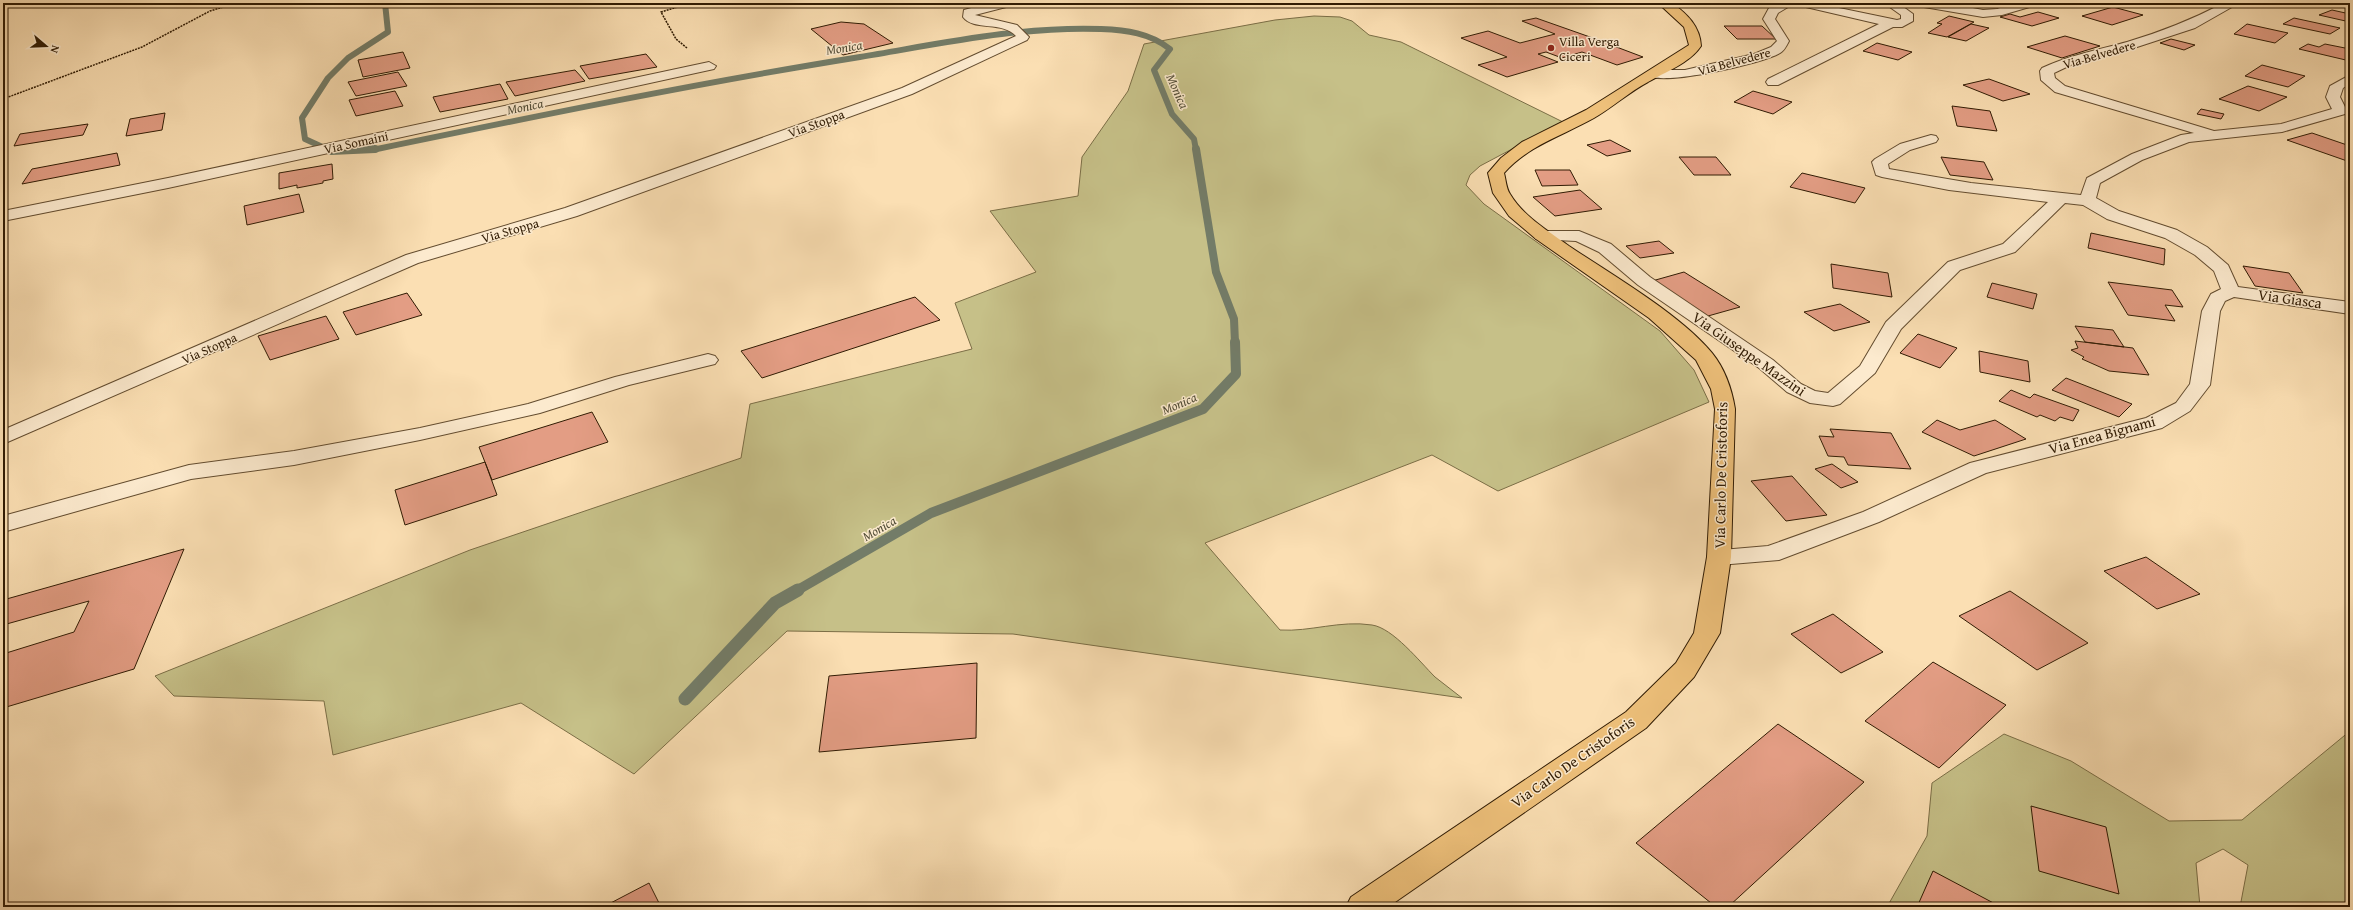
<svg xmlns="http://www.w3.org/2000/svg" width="2353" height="910" viewBox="0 0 2353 910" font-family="'Gentium Book Plus',serif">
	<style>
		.green { fill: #c6c088; stroke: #7b6e46 }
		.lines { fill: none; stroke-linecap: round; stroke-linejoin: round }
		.stream-far3 { stroke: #737c68; stroke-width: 6 }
		.stream-far2 { stroke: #737c68; stroke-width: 8 }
		.stream-far1 { stroke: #737c68; stroke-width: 10 }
		.stream { stroke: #737c68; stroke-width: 13 }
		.building { fill: #e39d84; stroke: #301b03 }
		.minor-casing { stroke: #634c2f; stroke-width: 2 }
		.major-casing { stroke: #301b03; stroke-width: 2 }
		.path { stroke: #301b03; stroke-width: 1.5; stroke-dasharray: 2 1; stroke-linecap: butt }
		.minor { fill: #fceace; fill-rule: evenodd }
		.major { fill: #eec07a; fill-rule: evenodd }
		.poi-dot { fill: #8f2418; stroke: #fceace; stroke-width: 1.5 }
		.labels { text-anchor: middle; stroke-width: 3; stroke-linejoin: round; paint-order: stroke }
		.far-poi-label { font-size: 13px; fill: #301b03; stroke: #fceace; text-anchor: start }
		.far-water-label { font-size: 13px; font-style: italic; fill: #514c36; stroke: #fceace }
		.far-street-label { font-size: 13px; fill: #301b03; stroke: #fceace }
		.street-label { font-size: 15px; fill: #301b03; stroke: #fceace }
	</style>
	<rect width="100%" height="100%" fill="#fbdfb3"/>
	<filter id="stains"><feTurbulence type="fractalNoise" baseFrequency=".005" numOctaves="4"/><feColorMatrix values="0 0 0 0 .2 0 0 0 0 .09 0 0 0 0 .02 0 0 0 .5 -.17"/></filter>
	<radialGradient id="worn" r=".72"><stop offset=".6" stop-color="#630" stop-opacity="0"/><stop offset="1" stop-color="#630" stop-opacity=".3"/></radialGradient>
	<path class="green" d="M1314,16L1340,17L1352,21L1369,35L1401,42L1563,122L1480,166L1470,175L1466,185L1484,204L1660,331L1694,370L1709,402L1498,491L1432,455L1205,543L1280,630C1310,632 1340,620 1372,625C1393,628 1420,662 1435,677C1444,684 1453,691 1462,698L1013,634L787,631L634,774L521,703L333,755L324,701L174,696L155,676L470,550L741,458L750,404L972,349L955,303L1036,272L990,211L1078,196L1082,157L1128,91L1144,44L1275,20Z
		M2350,731V907H2240L2248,865L2223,849L2196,863L2200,907H1887L1927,836L1932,783L2004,734L2071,761L2169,821L2242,820Z"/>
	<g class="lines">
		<path class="stream-far3" d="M329,150L305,139L302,118L328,78L348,58L388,32L385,3
			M352,150L377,149C537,116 698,83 860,57C939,44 1020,26 1101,29C1126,30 1150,33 1170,49L1154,70L1172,114L1194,139L1196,150"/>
		<path class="stream-far2" d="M327,149L331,151L375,149
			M1196,149L1216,272L1234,319L1235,343"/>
		<path class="stream-far1" d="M796,591L931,513L1203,409L1236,374L1235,342"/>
		<path class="stream" d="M685,699L775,603L798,590"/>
	</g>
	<path class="building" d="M2113,7L2143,15L2112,25L2082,16Z
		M2332,10L2350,14V22L2319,15Z
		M2038,12L2059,18L2032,26L2000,17L2010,14L2020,17Z
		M1949,16L1974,22L1947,37L1928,33L1942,24L1937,23Z
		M1536,18L1590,37L1643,57L1617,65L1582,52L1562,58L1546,52L1538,54L1558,62L1507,77L1478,65L1507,57L1461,38L1488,31L1520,43L1555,34L1522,21Z
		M2294,18L2340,28L2330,34L2283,24Z
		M841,22L864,24L893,43L843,55L811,29Z
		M1971,24L1989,28L1966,41L1948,37Z
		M2247,24L2288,33L2275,43L2234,34Z
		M1724,26H1762L1776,39H1737Z
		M2065,36L2100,46L2062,58L2027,47Z
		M2171,39L2195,45L2184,50L2160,43Z
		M1877,43L1912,52L1898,60L1863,51Z
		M2308,44L2319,47L2325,44L2350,49V61L2299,49Z
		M403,52L410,68L363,77L358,60Z
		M646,54L657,67L589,79L580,66Z
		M2262,65L2305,76L2288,87L2245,76Z
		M575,70L585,81L515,96L506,82Z
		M398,72L407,86L356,96L348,82Z
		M1989,79L2030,94L2003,101L1963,85Z
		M500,84L508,99L440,112L433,97Z
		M2248,86L2287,97L2259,111L2219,99Z
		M395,91L403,106L356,116L349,100Z
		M1753,91L1792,102L1773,114L1734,102Z
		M1952,106L1990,111L1997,131L1957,126Z
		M2201,109L2224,114L2221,119L2197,114Z
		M165,113L162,130L126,136L130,119Z
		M88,124L83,135L14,146L20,134Z
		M2312,133L2350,146V162L2287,140Z
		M1610,140L1631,151L1607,156L1587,145Z
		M117,153L120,165L22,184L32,169Z
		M1679,157H1716L1731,175H1694Z
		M1941,157L1984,162L1993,180L1950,175Z
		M332,164L333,179L323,181V183L297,188V185L279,189V173Z
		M1535,170H1570L1578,185L1542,186Z
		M1802,173L1865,188L1855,203L1790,187Z
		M1580,190L1602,209L1555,216L1533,197Z
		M299,194L304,212L247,225L244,206Z
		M2091,233L2165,249L2164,265L2088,248Z
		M1659,241L1674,253L1640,258L1626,246Z
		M1831,264L1888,273L1892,297L1833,288Z
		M2243,266L2289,273L2303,293L2255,286Z
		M1684,272L1740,307L1708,316L1652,281Z
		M2108,282L2172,290L2183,307L2165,305L2175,321L2128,315Z
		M1992,283L2037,294L2033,309L1987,297Z
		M407,293L422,315L356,335L343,312Z
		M915,297L940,320L762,378L741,351Z
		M1840,304L1870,322L1834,331L1804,312Z
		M326,316L339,339L270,360L258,336Z
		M2075,326L2113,330L2124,347L2085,342Z
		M1918,334L1957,348L1940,368L1900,353Z
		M2075,341L2133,348L2149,375L2109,371L2082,359L2084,357L2071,350L2078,348Z
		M1979,351L2028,361L2030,382L1980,372Z
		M2066,378L2132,404L2119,417L2052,390Z
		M2011,390L2030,398L2034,394L2079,410L2073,421L2060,417L2055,421L2040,415L2037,417L1999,401Z
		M592,412L608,442L492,480L479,447Z
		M1937,420L1960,430L1995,420L2026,439L1974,456L1922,432Z
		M1830,429L1891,433L1911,469L1848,465L1844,457L1828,456L1819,436L1834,437Z
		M485,462L497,495L405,525L395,490Z
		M1832,464L1858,482L1841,488L1815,469Z
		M1792,476L1827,515L1786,521L1751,481Z
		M184,549L134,669L3,708V654L74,632L89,601L3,625V600Z
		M2146,557L2200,594L2157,609L2104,571Z
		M2010,591L2088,643L2037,670L1959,616Z
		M1833,614L1883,652L1841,673L1791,634Z
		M1933,662L2006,705L1939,768L1865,721Z
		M977,663L976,738L819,752L829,676Z
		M1778,724L1864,782L1728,907H1716L1636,843Z
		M2031,806L2106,827L2119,894L2039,871Z
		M1933,871L2001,907H1917Z
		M649,883L661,907H603Z"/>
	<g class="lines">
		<g class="minor-casing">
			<path id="minor" d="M989,3H1012L1010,6L975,15L1017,25L1029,37L1027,40L912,94L577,216L418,263L3,444V430L406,255L565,208L902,88L1016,36C1003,21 973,31 963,17L964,10Z
				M1779,3H1815L1897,20L1901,19V15L1887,5L1888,3H1904L1902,6L1913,14V21L1902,27H1893L1778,85H1768L1766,82L1768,79L1879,24L1793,4L1778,13L1775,19L1789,41C1787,45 1784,51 1780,53C1765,63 1656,88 1646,74L1653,70H1685L1754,54L1771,47L1777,41L1763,19L1769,8Z
				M1918,3H1947L1983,10L1997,9L2015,3H2035L2033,6L2002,15L1983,17L1924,7Z
				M2224,3H2239L2195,28L2137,47L2075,63L2054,73L2055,78L2065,86L2214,131L2281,124L2332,109L2326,97L2330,86L2350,75V84L2343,88L2340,97L2347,111L2345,114L2282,132L2189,142L2142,160L2100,183L2096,198L2119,211L2177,230L2207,247L2228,265L2238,287L2350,302V314L2234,297L2225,301L2220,311L2210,385L2190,411L2162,428L1986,473L1879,522L1779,560L1719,565L1710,563L1707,557L1710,551L1768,546L1863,512L1970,463L2146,418L2176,403L2190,384L2202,311L2211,294L2221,289L2214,271L2195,255L2165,238L2107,219L2083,205L2065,203L2015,252L1960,270L1901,329L1875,373L1840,404L1833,406L1810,403L1787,392L1759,368L1638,285L1599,252L1576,241L1536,239L1533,235L1536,231H1579L1611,244L1650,277L1773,360L1801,384L1815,391L1828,393L1860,366L1886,322L1948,262L2003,244L2048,202L1949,190L1882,177L1876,175L1872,162L1875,159L1900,144L1931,135L1936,136L1938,139L1936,142L1910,150L1888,164L1889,169L1971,183L2081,195L2087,178L2132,154L2181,135L2194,133L2055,92L2041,80L2040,71L2042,68C2070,55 2098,50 2127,42C2161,32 2193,19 2224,3Z
				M709,62L716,66L714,69L168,188L3,221V211L168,178Z
				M708,354L715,356L718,360L715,364L629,385L540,413L420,440L294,465L191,479L3,532V516L189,465L294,451L420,428L528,404L615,377Z"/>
		</g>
		<g class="major-casing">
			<path id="major" d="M1658,3H1672C1687,14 1700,26 1701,46C1690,63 1665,72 1648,82C1629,92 1613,107 1594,118C1562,136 1529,145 1504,173C1506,180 1506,188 1510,194C1523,216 1548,231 1569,246C1612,275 1680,314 1712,353C1725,369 1732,390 1735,409L1731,557L1720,633L1694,677L1646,728L1388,907H1346L1351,897L1626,712L1676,663L1694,633L1707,557L1715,409L1711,389L1696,360L1649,318L1536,239L1509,216L1493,193L1488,173L1501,158L1522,142L1586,110L1689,45L1684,27Z"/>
		</g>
		<path class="path" d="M687,48L676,39L661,12L691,3
			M3,99L142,47L210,11L237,3"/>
		<use href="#minor" class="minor"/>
		<use href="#major" class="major"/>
	</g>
	<circle class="poi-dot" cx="1551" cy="48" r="4"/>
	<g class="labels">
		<g class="far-poi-label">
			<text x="1559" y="46">Villa Verga<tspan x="1559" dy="15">Ciceri</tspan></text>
		</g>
		<g class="far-water-label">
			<text transform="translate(844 47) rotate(-9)" y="5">Monica</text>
			<text transform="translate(1178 91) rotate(66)" y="5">Monica</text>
			<text transform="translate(525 106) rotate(-11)" y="5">Monica</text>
			<text transform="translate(1179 403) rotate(-23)" y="5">Monica</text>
			<text transform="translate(879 528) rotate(-30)" y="5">Monica</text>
		</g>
		<g class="far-street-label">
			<text transform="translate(2099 54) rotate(-16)" y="5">Via Belvedere</text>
			<text transform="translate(1734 61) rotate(-15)" y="5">Via Belvedere</text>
			<text transform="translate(816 123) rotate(-20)" y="5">Via Stoppa</text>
			<text transform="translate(356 142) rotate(-12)" y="5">Via Somaini</text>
			<text transform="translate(510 230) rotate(-16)" y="5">Via Stoppa</text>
			<text transform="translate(209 348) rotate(-24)" y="5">Via Stoppa</text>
		</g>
		<g class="street-label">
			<text transform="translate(2290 299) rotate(8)" y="5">Via Giasca</text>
			<text transform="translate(1749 354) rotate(35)" y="5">Via Giuseppe Mazzini</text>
			<text transform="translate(2102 435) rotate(-15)" y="5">Via Enea Bignami</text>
			<text transform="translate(1721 475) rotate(-89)" y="5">Via Carlo De Cristoforis</text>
			<text transform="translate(1573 762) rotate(-35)" y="5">Via Carlo De Cristoforis</text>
		</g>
	</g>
	<rect width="2353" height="910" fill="none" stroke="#fbdfb3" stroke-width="16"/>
	<rect x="4" y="4" width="2345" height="902" fill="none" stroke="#301b03" stroke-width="2"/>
	<rect x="8" y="8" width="2337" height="894" fill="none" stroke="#301b03"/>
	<g transform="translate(46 46) rotate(109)" stroke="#fceace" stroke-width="3" paint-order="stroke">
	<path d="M0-3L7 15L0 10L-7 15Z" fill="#301b03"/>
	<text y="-6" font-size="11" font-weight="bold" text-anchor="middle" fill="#301b03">N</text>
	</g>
	<rect width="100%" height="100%" filter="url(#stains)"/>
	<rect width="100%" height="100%" fill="url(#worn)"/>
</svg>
